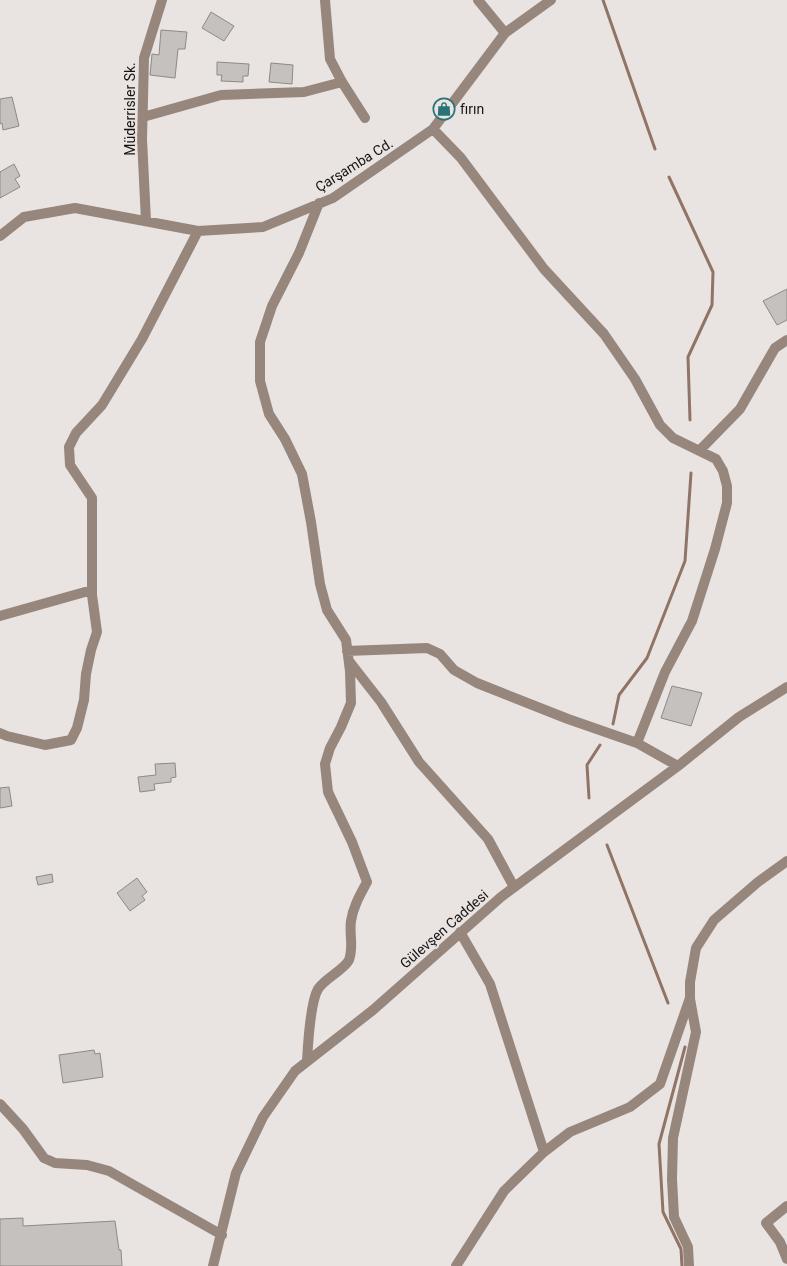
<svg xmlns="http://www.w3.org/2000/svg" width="787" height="1266" viewBox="0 0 787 1266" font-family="Roboto,sans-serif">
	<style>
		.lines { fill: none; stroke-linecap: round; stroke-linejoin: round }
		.stream { stroke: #907465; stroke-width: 3 }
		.building { fill: #c5c1be; stroke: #8d8987 }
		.minor { stroke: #97867c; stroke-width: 10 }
		.labels { text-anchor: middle; stroke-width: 4.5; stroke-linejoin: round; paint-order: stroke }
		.street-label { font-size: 14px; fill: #151313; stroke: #e9e4e2 }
		.poi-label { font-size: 14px; fill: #151313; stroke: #e9e4e2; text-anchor: start }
	</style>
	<rect width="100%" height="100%" fill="#e9e4e2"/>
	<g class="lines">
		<path class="stream" d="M603,0L655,149
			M669,177L713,272L712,305L688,357L690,420
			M613,724L619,695L647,658L685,561L691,473
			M589,798L587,765L600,745
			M607,845L668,1003
			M682,1266L681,1249L663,1212L659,1144L685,1047"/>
	</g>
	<path class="building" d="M211,12L234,26L224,41L202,28Z
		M161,30L187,32L185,49H178L175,78L150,75L152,54L159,55Z
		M217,62L249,64L248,76H243V82L221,81L222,75H217Z
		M271,63L293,65L292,84L269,82Z
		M12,97L19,126L3,130L2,123L0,124V99Z
		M14,164L20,176L15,179L20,187L0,198V172Z
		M787,289V320L777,325L763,301Z
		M672,686L702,693L691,726L661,718Z
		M175,763L176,777L171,778V782L154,784L155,790L140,792L138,777L156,775L155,764Z
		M9,787L12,806L0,808V788Z
		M52,874L53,882L38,885L36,877Z
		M137,878L147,892L142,896L145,900L130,911L117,893Z
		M94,1050L95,1054L100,1053L103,1077L63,1083L59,1055Z
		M23,1218V1226L115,1221L119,1250H121L122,1266H0V1219Z"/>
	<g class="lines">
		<path class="minor" d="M325,0L330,59L342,82L365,118
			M478,0L505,33
			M143,117L221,95L304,92L342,82
			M433,129L461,158L544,269L604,334L635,379L660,425L673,438L716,459L723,471L727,486V503L715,549L692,621L665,672L637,743
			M146,221L142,139L144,58L162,0
			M0,236L24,217L75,208L198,231L263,227L333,198L433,129L505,33L551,0
			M699,451L740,409L775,348L787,340
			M0,616L92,590
			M347,651L427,648L440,654L454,670L477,683L568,719L637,743L678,766
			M349,661L381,702L419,762L488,839L514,887
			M0,733L7,736L45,745L71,740L77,728L84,700L86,674L91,650L97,632L92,595V498L70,465L69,447L76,433L102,405L142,339L198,231
			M460,932L490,984L544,1152
			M307,1061C308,1044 310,1003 318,989C325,978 344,970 349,960C354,946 349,935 351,921C353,907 360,895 367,882L352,842L328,792L325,764L330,748L341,727L351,703L350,671L346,640L327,610L320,584L311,522L302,474L285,439L269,414L260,381V342L272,306L299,253L319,203
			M0,1104L23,1129L44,1158L55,1163L87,1165L109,1171L222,1235
			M787,1206L766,1223L780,1242L787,1259
			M213,1266L236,1173L263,1117L295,1071L373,1010L501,897L678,766L739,717L787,687
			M456,1266L504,1191L544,1152L570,1132L630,1107L660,1084L690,998V982L696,948L714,920L758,882L787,861
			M689,1266L688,1247L674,1217L672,1179L673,1138L696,1032L690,999"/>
	</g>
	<defs>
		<g id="shop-ring" transform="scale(1.125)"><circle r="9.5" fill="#e9e4e2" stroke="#297377" stroke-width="1.5"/><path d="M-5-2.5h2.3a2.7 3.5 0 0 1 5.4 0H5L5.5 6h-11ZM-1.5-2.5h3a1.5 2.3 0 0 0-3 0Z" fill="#297377"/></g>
	</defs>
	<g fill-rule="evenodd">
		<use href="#shop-ring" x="444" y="109"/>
	</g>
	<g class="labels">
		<g class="street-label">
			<text transform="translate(130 109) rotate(-90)" y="5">Müderrisler Sk.</text>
			<text transform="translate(354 165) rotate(-32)" y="5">Çarşamba Cd.</text>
			<text transform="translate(444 929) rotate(-41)" y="5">Gülevşen Caddesi</text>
		</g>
		<g class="poi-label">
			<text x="460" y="114">fırın</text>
		</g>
	</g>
</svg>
